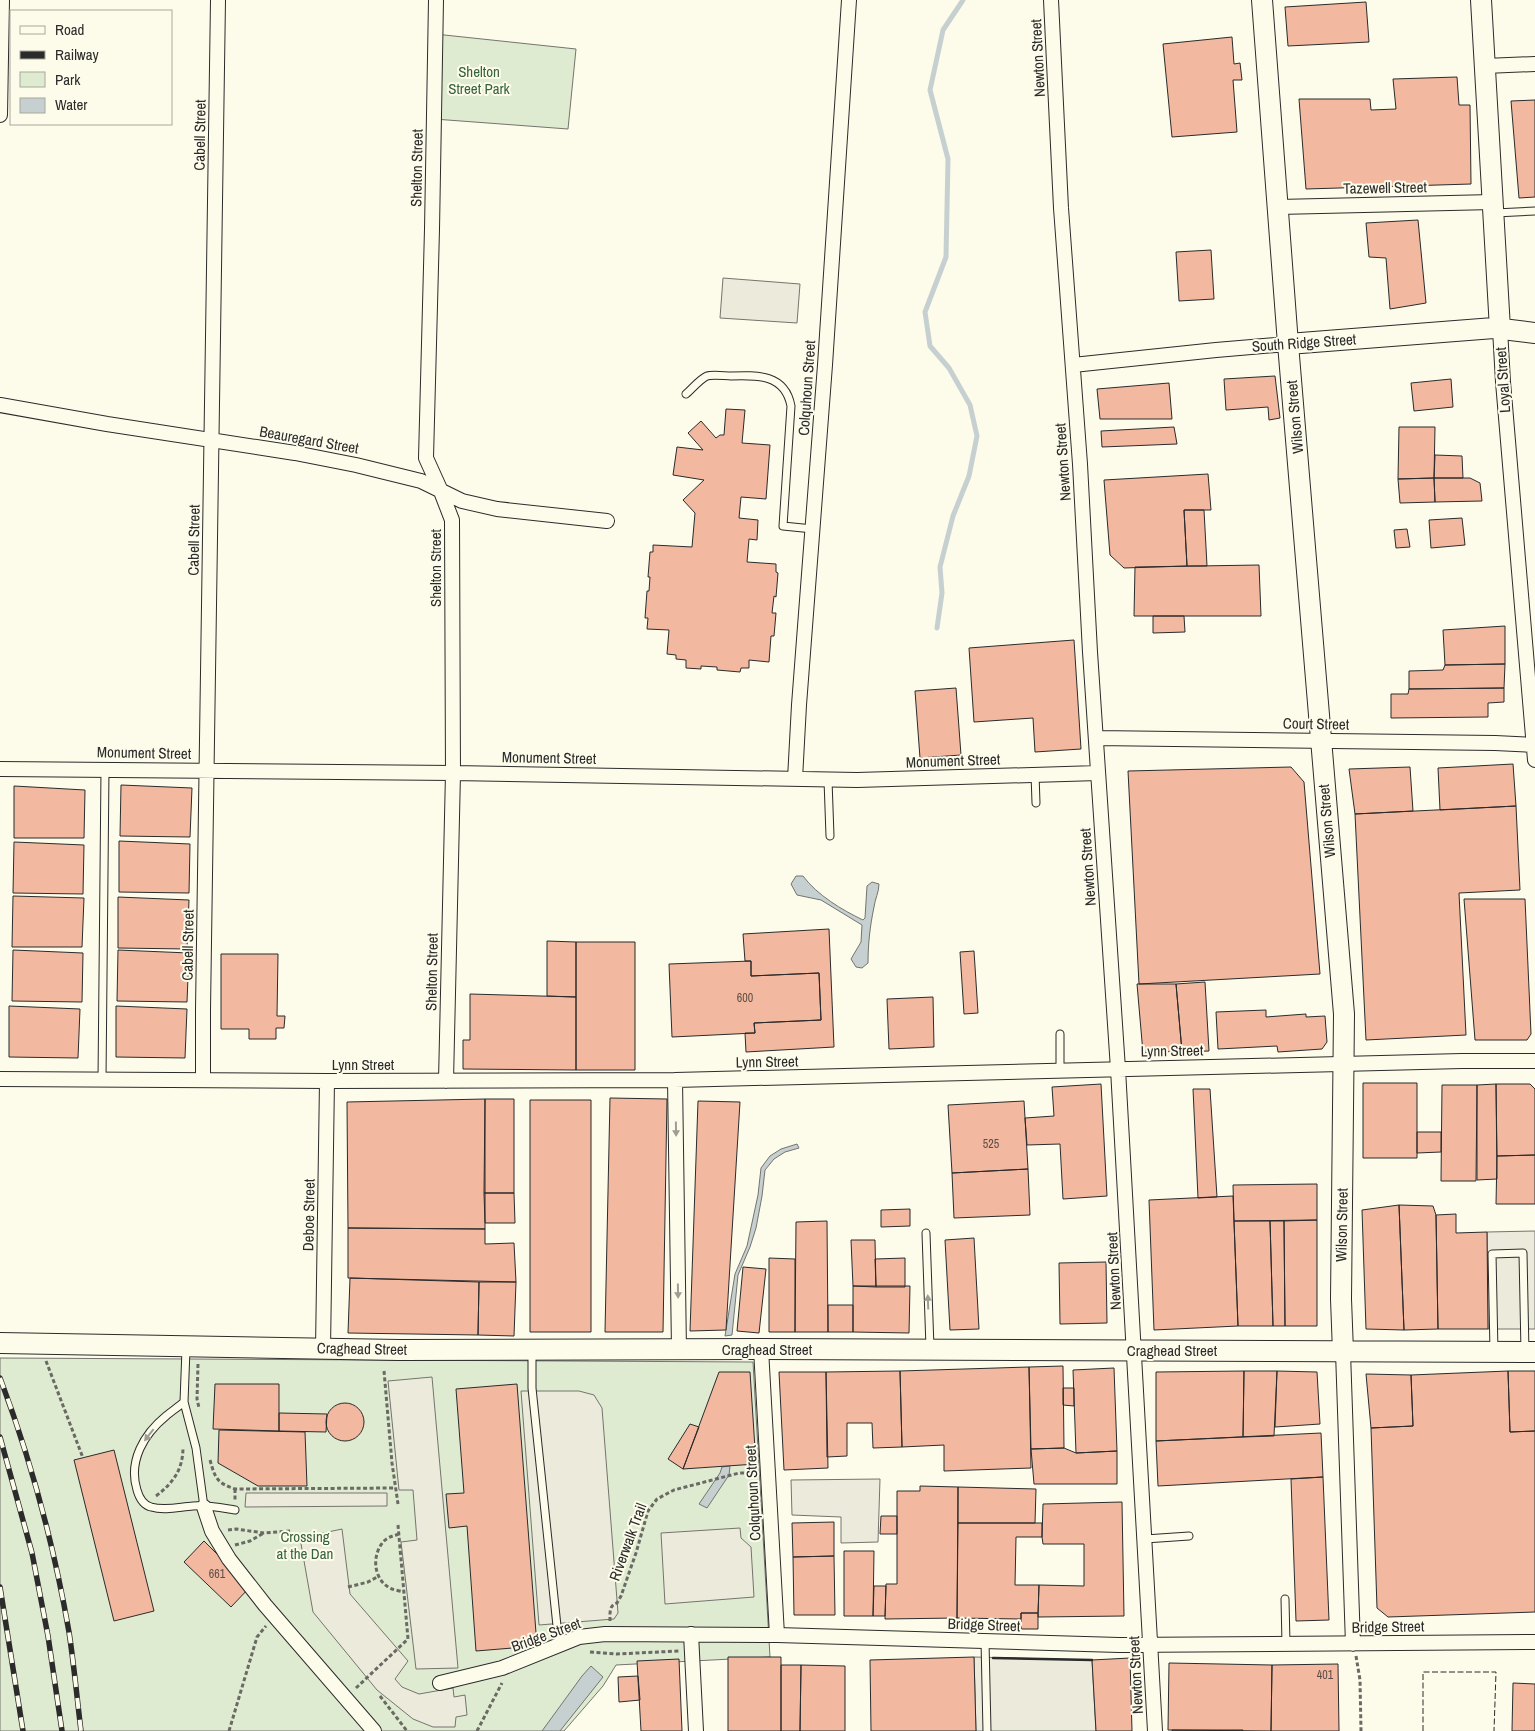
<svg xmlns="http://www.w3.org/2000/svg" width="1535" height="1731" viewBox="0 0 1535 1731" font-family="'Archivo Narrow',sans-serif">
	<style>
		.green { fill: #deebd1; stroke: #74746e }
		.parking { fill: #eceadb; stroke: #74746e }
		.water { fill: #c7d0d0; stroke: #74746e }
		.lines { fill: none; stroke-linecap: round; stroke-linejoin: round }
		.stream { stroke: #c7d0d0; stroke-width: 5 }
		.building { fill: #f2b8a0; stroke: #2b2b2b }
		.lane-casing { stroke: #2b2b2b; stroke-width: 9 }
		.street-casing { stroke: #2b2b2b; stroke-width: 16 }
		.secondary-casing { stroke: #2b2b2b; stroke-width: 22 }
		.path { stroke: #6a6964; stroke-width: 3; stroke-dasharray: 4 2.5; stroke-linecap: butt }
		.lane { stroke: #fdfbea; stroke-width: 7 }
		.street { stroke: #fdfbea; stroke-width: 14 }
		.secondary { stroke: #fdfbea; stroke-width: 20 }
		.rail-casing { stroke: #2b2b2b; stroke-width: 5.5 }
		.rail { stroke: #fdfbea; stroke-width: 4; stroke-dasharray: 11; stroke-linecap: butt }
		.fence { stroke: #2b2b2b; stroke-width: 1; stroke-dasharray: 6 2.5; stroke-linecap: butt }
		.wall { stroke: #2b2b2b; stroke-width: 2.5 }
		.oneway { fill: #9e9d94 }
		.labels { text-anchor: middle; stroke-width: 4; stroke-linejoin: round; paint-order: stroke }
		.number-label { font-size: 12px; fill: #5d4e48 }
		.street-label { font-size: 15px; fill: #2b2b2b; stroke: #fdfbea }
		.park-label { font-size: 15px; fill: #34623c; stroke: #fdfbea }
	</style>
	<rect width="100%" height="100%" fill="#fdfbea"/>
	<path class="green" d="M435,34L576,49L568,129L434,119Z
		M0,1358L753,1362L770,1657L616,1665L603,1686L564,1731H0Z"/>
	<path class="parking" d="M723,278L800,284L797,323L720,318Z
		M1535,1231V1329H1488L1487,1232Z
		M432,1377L458,1668L416,1669L401,1542L417,1540L413,1490H399L388,1381Z
		M521,1391H579L594,1395L602,1408L618,1613L614,1619L539,1625Z
		M880,1479L878,1542L841,1543V1517L792,1515L791,1480Z
		M246,1493H387V1506L245,1507Z
		M740,1528L741,1538L751,1547L754,1597L665,1604L661,1533Z
		M342,1529L350,1594L408,1661L395,1679L402,1687L419,1694L453,1688L454,1697L465,1695L467,1715L456,1717L455,1727H433L413,1719L377,1690L313,1612L300,1538Z
		M974,1657L1092,1660L1096,1731H976Z"/>
	<path class="water" d="M796,876H803C817,895 842,910 863,920L865,918L867,886L872,882L879,884C879,892 875,899 874,907C870,926 868,944 868,963L862,968L856,967L851,959L861,942L862,925L821,900L797,895L791,884Z
		M797,1144L799,1148L785,1152L774,1159L765,1170L762,1196L756,1228L750,1247L738,1275L732,1335L725,1336L735,1274L747,1246L758,1195L761,1168L770,1156L781,1149Z
		M730,1466L729,1475L707,1508L699,1504L720,1473L722,1467Z
		M591,1666L603,1677L560,1731H542L582,1676Z"/>
	<g class="lines">
		<path class="stream" d="M937,628L942,593L940,567L953,516L969,476L977,436L970,405L949,368L930,346L925,312L946,257L948,159L930,90L943,30L963,0"/>
	</g>
	<path class="building" d="M1366,2L1369,42L1288,46L1285,7Z
		M1232,37L1234,64L1240,63L1242,80H1233L1237,132L1172,137L1163,44Z
		M1457,77L1459,105H1470L1471,184L1306,189L1299,99H1370L1371,110L1396,109L1393,79Z
		M1535,100V197L1519,198L1511,101Z
		M1418,220L1426,303L1390,309L1386,258L1369,257L1366,223Z
		M1211,250L1214,299L1179,301L1176,252Z
		M1275,376L1280,418L1269,420L1268,407L1226,410L1224,379Z
		M1451,379L1453,407L1414,411L1411,383Z
		M1169,383L1172,419H1100L1097,389Z
		M726,409L745,410L742,443L770,445L766,499L741,497L739,518L758,520L757,540L749,539L747,562L776,564V572L778,573L776,597L774,596L772,613H776L774,636H771L769,662L749,660V668H741L740,672L717,670V667L701,666V669L686,668V660L676,659V655L667,654L669,630L647,629L648,618H645L647,591H649L650,577H648L650,552H653V545L692,547L695,513L683,500L704,480L673,475L677,447L703,450L688,433L701,421L716,438L720,435H724Z
		M1174,427L1177,444L1102,447L1101,431Z
		M1399,427H1435L1434,478L1398,479Z
		M1435,455L1462,456L1463,478H1434Z
		M1208,474L1211,510H1184L1187,566L1124,568L1110,555L1104,480Z
		M1434,478H1470L1480,483L1482,501L1435,502Z
		M1434,478L1435,502L1400,503L1398,479Z
		M1184,510H1204L1207,566H1187Z
		M1462,518L1465,545L1431,548L1429,520Z
		M1407,529L1410,547L1396,548L1394,530Z
		M1259,565L1261,616H1134L1135,567Z
		M1153,616H1184L1185,632L1153,633Z
		M1505,626V664L1445,665L1443,630Z
		M1074,640L1081,749L1035,752L1033,718L974,722L969,648Z
		M1505,664L1504,688L1409,689V671L1443,670L1445,665Z
		M956,688L961,755L920,758L915,691Z
		M1504,688V702L1488,703V717L1391,718V694H1408L1409,689Z
		M1513,764L1516,806L1440,810L1438,768Z
		M1291,767L1304,782L1320,974L1139,984L1128,771Z
		M1410,767L1413,811L1355,814L1349,769Z
		M121,785L192,788L190,837L120,836Z
		M14,786L85,790L84,838H14Z
		M1516,806L1520,890L1459,893L1466,1035L1366,1040L1355,814Z
		M119,841L190,844L189,893L119,892Z
		M14,842L84,845L83,894L13,893Z
		M13,896L84,898L82,947H12Z
		M118,897L189,900L187,949L118,948Z
		M1464,899H1525L1531,1034L1527,1040H1475Z
		M829,929L834,1047L746,1052L745,1033H755L754,1023L821,1020L819,973L751,976V961H745L743,934Z
		M547,941L576,942V997L547,996Z
		M576,942H635V1070H576Z
		M13,950L83,953L82,1002L12,1001Z
		M118,950L189,953L187,1002L117,1001Z
		M974,951L978,1013L964,1014L960,952Z
		M221,954H278L277,1016H285L284,1028H276V1039H249V1029H221Z
		M751,961V976L819,973L821,1020L754,1023L755,1033L672,1037L669,964Z
		M1205,982L1209,1051L1182,1052L1176,984Z
		M1137,984H1176L1182,1051L1143,1053Z
		M470,994L576,997V1070L463,1069V1040H470Z
		M933,997L934,1047L889,1049L887,999Z
		M9,1006L80,1009L78,1058L9,1057Z
		M116,1006L187,1009L185,1058L116,1057Z
		M1266,1010V1017L1306,1014V1017L1325,1016L1327,1042L1322,1049L1278,1052L1277,1046L1218,1049L1216,1012Z
		M1363,1083H1417V1158H1363Z
		M1101,1084L1107,1196L1063,1199L1060,1144L1027,1145L1025,1118L1054,1116L1052,1087Z
		M1496,1084H1530L1535,1089V1155L1497,1156Z
		M1496,1084L1497,1179L1477,1180V1085Z
		M1442,1085H1477L1476,1181H1441Z
		M1193,1089H1210L1217,1197L1198,1198Z
		M610,1098L667,1099L663,1332H605Z
		M485,1099V1229L348,1228L347,1102Z
		M485,1099H514V1193H484Z
		M530,1100H591V1332H530Z
		M698,1101L740,1102L726,1330L690,1331Z
		M1024,1101L1028,1169L952,1173L948,1105Z
		M1417,1132H1441V1152L1417,1153Z
		M1535,1155V1204H1496L1497,1156Z
		M1028,1169L1030,1215L954,1218L952,1173Z
		M1317,1184V1220L1234,1221L1233,1185Z
		M484,1193H514L515,1223H485Z
		M1233,1196L1238,1326L1154,1330L1149,1200Z
		M1399,1205L1433,1206L1436,1215L1438,1329L1404,1330Z
		M1399,1205L1404,1330L1366,1329L1362,1210Z
		M910,1209V1226L881,1227V1210Z
		M1456,1214V1233L1487,1232L1488,1329H1438L1436,1215Z
		M1317,1220V1326H1285L1284,1221Z
		M827,1221L828,1332H795L796,1222Z
		M1234,1221H1270L1273,1326H1238Z
		M1270,1221H1284L1285,1326H1273Z
		M348,1228L485,1229V1244L514,1243L516,1282L348,1278Z
		M974,1238L979,1329L950,1330L945,1240Z
		M851,1240H875L876,1287L853,1286Z
		M769,1258L795,1259V1332H769Z
		M905,1258V1287H876L875,1259Z
		M1106,1262L1107,1323L1060,1324L1059,1263Z
		M743,1267L766,1269L759,1333L737,1331Z
		M350,1278L479,1282L478,1335L348,1333Z
		M479,1282H516L514,1336L478,1335Z
		M853,1286H910L909,1333L853,1332Z
		M828,1305H853V1332H828Z
		M1063,1366L1064,1448L1031,1449L1029,1367Z
		M1029,1367L1031,1468L944,1471V1445L902,1447L900,1371Z
		M1114,1368L1117,1451L1076,1453L1073,1370Z
		M900,1371L902,1447L873,1448L872,1423H847V1456L827,1457L826,1372Z
		M1244,1371H1277L1274,1436L1243,1437Z
		M1244,1371L1243,1437L1156,1441V1372Z
		M1277,1371L1317,1372L1320,1424L1275,1427Z
		M1508,1371L1510,1432L1535,1431V1612L1388,1617L1377,1608L1371,1428L1413,1426L1411,1375Z
		M1508,1371H1535V1431L1510,1432Z
		M719,1372H750L756,1464L683,1469Z
		M779,1372H826L828,1468L784,1470Z
		M1366,1374L1411,1375L1413,1426L1371,1428Z
		M215,1384H279V1431L213,1429Z
		M517,1384L537,1646L476,1651L467,1526L449,1528L446,1494L464,1493L456,1389Z
		M1063,1388H1074V1406L1063,1405Z
		M326 1422a19 19 0 1 1 38 0a19 19 0 1 1-38 0Z
		M279,1413L327,1414L326,1432L279,1431Z
		M690,1424L699,1427L683,1469L668,1459Z
		M219,1430L305,1432L307,1486H258L218,1463Z
		M1321,1433L1323,1477L1158,1486L1156,1441Z
		M1064,1448L1076,1453L1117,1451V1484H1034L1031,1449Z
		M114,1450L154,1611L114,1621L74,1460Z
		M1323,1477L1329,1620L1296,1621L1291,1479Z
		M920,1486L958,1487L957,1618L885,1619L886,1584H897V1491H920Z
		M958,1487L1036,1489L1035,1523H958Z
		M1122,1502L1124,1616L1038,1617L1039,1585L1084,1586V1544H1043L1042,1537L1043,1504Z
		M881,1516H897V1534H880Z
		M834,1522V1556L793,1557L792,1523Z
		M958,1523H1042V1537H1016L1015,1585H1039L1038,1613H1021V1619L957,1618Z
		M204,1541L250,1587L231,1607L184,1562Z
		M844,1551H874L873,1616H844Z
		M834,1556L835,1615H794L793,1557Z
		M874,1586H886L885,1616H873Z
		M1021,1613H1038V1629H1021Z
		M728,1657H781V1731H728Z
		M974,1657L976,1731H871L870,1660Z
		M1130,1658L1132,1731H1096L1092,1660Z
		M679,1659L682,1731H641L637,1661Z
		M1169,1663L1272,1665L1271,1731L1168,1730Z
		M1338,1664L1339,1731H1271L1272,1665Z
		M781,1665H801L800,1731H781Z
		M801,1665L845,1666V1731H800Z
		M638,1676L640,1700L619,1702L618,1677Z
		M1513,1683L1535,1684V1731H1512Z
		M1172,1730H1243V1731H1172Z"/>
	<g class="lines">
		<g class="lane-casing">
			<path id="lane" d="M1495,213L1535,211
				M686,394C692,389 700,379 707,376C713,374 725,376 731,376C757,375 785,374 791,406L783,526L813,529
				M1035,774L1036,803
				M828,780L830,836
				M1060,1034V1071
				M102,1080L105,769
				M926,1233L930,1348
				M186,1349L184,1402L196,1448L204,1507
				M532,1350V1388L559,1645
				M1494,1351L1492,1254L1523,1253L1525,1352
				M184,1402C178,1407 172,1411 166,1416C144,1434 128,1461 137,1490C139,1497 143,1505 151,1507C165,1511 179,1507 193,1506C207,1505 222,1508 235,1510
				M1145,1539L1189,1536
				M1285,1599L1286,1644
				M985,1641L987,1731"/>
		</g>
		<g class="street-casing">
			<path id="street" d="M436,0L432,229L426,458L440,489L452,520L453,773L446,1081
				M1051,0L1061,208L1080,464L1090,652L1118,1069L1155,1731
				M1485,66L1535,64
				M0,115L2,0
				M1278,207L1493,202
				M1500,329L1503,382L1535,760
				M1073,365L1216,350L1288,344
				M0,405L107,424L295,453L356,465L421,481L462,501L497,509L607,521
				M1096,738L1495,743L1535,745
				M0,769L453,773L857,780L1098,773
				M795,779L799,705L825,365L849,0
				M0,1079L327,1081L675,1080L1462,1061H1535
				M203,1080V1009L218,0
				M675,1080L679,1350
				M323,1349L327,1081
				M761,1349L777,1635
				M1343,1352L1353,1644
				M204,1507L212,1531L229,1559L265,1605L374,1731
				M691,1634L696,1731
				M440,1683L502,1668L579,1637L605,1634L777,1635L1119,1645L1535,1642"/>
		</g>
		<g class="secondary-casing">
			<path id="secondary" d="M1262,0L1288,344L1344,1014L1341,1299L1343,1352
				M1481,0L1500,329
				M1288,344L1494,328L1535,333
				M0,1343L399,1350L761,1349L1535,1352"/>
		</g>
		<path class="path" d="M46,1361L83,1458
			M198,1364L197,1399L199,1408
			M384,1371L392,1463L398,1504
			M210,1460C215,1478 217,1483 235,1489L395,1488
			M235,1489V1500
			M156,1496C173,1483 183,1470 183,1447
			M228,1530L236,1529L264,1533L291,1531
			M399,1534C393,1536 388,1537 384,1541C371,1555 373,1581 392,1589C395,1590 400,1591 403,1592
			M235,1545L250,1541L264,1533
			M348,1587L368,1582L379,1576
			M610,1621C610,1613 609,1605 617,1603L621,1596L636,1553L648,1511L657,1499L674,1490L739,1473H752
			M590,1652L617,1654L679,1651
			M1356,1656L1360,1680L1361,1731
			M356,1688L408,1639L398,1525
			M380,1696L407,1731
			M229,1731L257,1637L266,1626
			M477,1731L502,1683"/>
		<use href="#lane" class="lane"/>
		<use href="#street" class="street"/>
		<use href="#secondary" class="secondary"/>
		<g class="rail-casing">
			<path id="rail" d="M0,1378C31,1460 54,1546 69,1632C74,1665 77,1698 81,1731
				M0,1437L32,1553L48,1636L62,1731
				M0,1587L23,1731"/>
		</g>
		<use href="#rail" class="rail"/>
		<path class="fence" d="M1423,1731V1672H1496L1494,1731"/>
		<path class="wall" d="M993,1658L1092,1660"/>
	</g>
	<defs><path id="oneway-solid" d="M-6-.8H1V-3.2L6.5 0L1 3.2V.8H-6Z" transform="scale(1.25)"/></defs>
	<g class="oneway">
		<use href="#oneway-solid" transform="translate(676 1129) rotate(89)"/>
		<use href="#oneway-solid" transform="translate(678 1291) rotate(89)"/>
		<use href="#oneway-solid" transform="translate(928 1302) rotate(-92)"/>
		<use href="#oneway-solid" transform="translate(149 1435) rotate(128)"/>
	</g>
	<g class="labels">
		<g class="number-label">
			<text x="745" y="1002">600</text>
			<text x="991" y="1148">525</text>
			<text x="217" y="1578">661</text>
			<text x="1325" y="1679">401</text>
		</g>
		<g class="street-label">
			<text transform="translate(1038 58) rotate(-93)" y="5">Newton Street</text>
			<text transform="translate(200 135) rotate(-89)" y="5">Cabell Street</text>
			<text transform="translate(417 168) rotate(-89)" y="5">Shelton Street</text>
			<text transform="translate(1385 188) rotate(-1)" y="5">Tazewell Street</text>
			<text transform="translate(1304 343) rotate(-4)" y="5">South Ridge Street</text>
			<text transform="translate(1503 380) rotate(-94)" y="5">Loyal Street</text>
			<text transform="translate(807 388) rotate(-86)" y="5">Colquhoun Street</text>
			<text transform="translate(1295 417) rotate(-95)" y="5">Wilson Street</text>
			<text transform="translate(309 440) rotate(10)" y="5">Beauregard Street</text>
			<text transform="translate(1063 462) rotate(-94)" y="5">Newton Street</text>
			<text transform="translate(194 540) rotate(-89)" y="5">Cabell Street</text>
			<text transform="translate(436 568) rotate(-90)" y="5">Shelton Street</text>
			<text transform="translate(1316 724) rotate(1)" y="5">Court Street</text>
			<text transform="translate(144 753) rotate(1)" y="5">Monument Street</text>
			<text transform="translate(549 758) rotate(1)" y="5">Monument Street</text>
			<text transform="translate(953 761) rotate(-2)" y="5">Monument Street</text>
			<text transform="translate(1327 821) rotate(-95)" y="5">Wilson Street</text>
			<text transform="translate(1088 867) rotate(-94)" y="5">Newton Street</text>
			<text transform="translate(188 945) rotate(-89)" y="5">Cabell Street</text>
			<text transform="translate(432 972) rotate(-89)" y="5">Shelton Street</text>
			<text transform="translate(1172 1051) rotate(-1)" y="5">Lynn Street</text>
			<text transform="translate(767 1062) rotate(-1)" y="5">Lynn Street</text>
			<text x="363" y="1070">Lynn Street</text>
			<text transform="translate(309 1215) rotate(-89)" y="5">Deboe Street</text>
			<text transform="translate(1342 1225) rotate(-89)" y="5">Wilson Street</text>
			<text transform="translate(1114 1271) rotate(-93)" y="5">Newton Street</text>
			<text transform="translate(362 1349) rotate(1)" y="5">Craghead Street</text>
			<text x="767" y="1355">Craghead Street</text>
			<text x="1172" y="1356">Craghead Street</text>
			<text transform="translate(753 1493) rotate(-93)" y="5">Colquhoun Street</text>
			<text transform="translate(628 1542) rotate(-70)" y="5">Riverwalk Trail</text>
			<text transform="translate(984 1625) rotate(2)" y="5">Bridge Street</text>
			<text transform="translate(1388 1627) rotate(-1)" y="5">Bridge Street</text>
			<text transform="translate(546 1635) rotate(-20)" y="5">Bridge Street</text>
			<text transform="translate(1136 1675) rotate(-93)" y="5">Newton Street</text>
		</g>
		<g class="park-label">
			<text x="479" y="77">Shelton<tspan x="479" dy="17">Street Park</tspan></text>
			<text x="305" y="1542">Crossing<tspan x="305" dy="17">at the Dan</tspan></text>
		</g>
	</g>
	<rect x="10" y="10" width="162" height="115" fill="#fdfbea" stroke="#a9a89e"/>
	<rect x="20" y="26" width="25" height="8" fill="#fdfbea" stroke="#a9a89e"/>
	<text x="55" y="35" font-size="15" fill="#2b2b2b">Road</text>
	<rect x="20" y="51" width="25" height="8" fill="#2b2b2b" stroke="#a9a89e"/>
	<text x="55" y="60" font-size="15" fill="#2b2b2b">Railway</text>
	<rect x="20" y="72" width="25" height="15" fill="#deebd1" stroke="#a9a89e"/>
	<text x="55" y="85" font-size="15" fill="#2b2b2b">Park</text>
	<rect x="20" y="98" width="25" height="15" fill="#c7d0d0" stroke="#a9a89e"/>
	<text x="55" y="110" font-size="15" fill="#2b2b2b">Water</text>
</svg>
